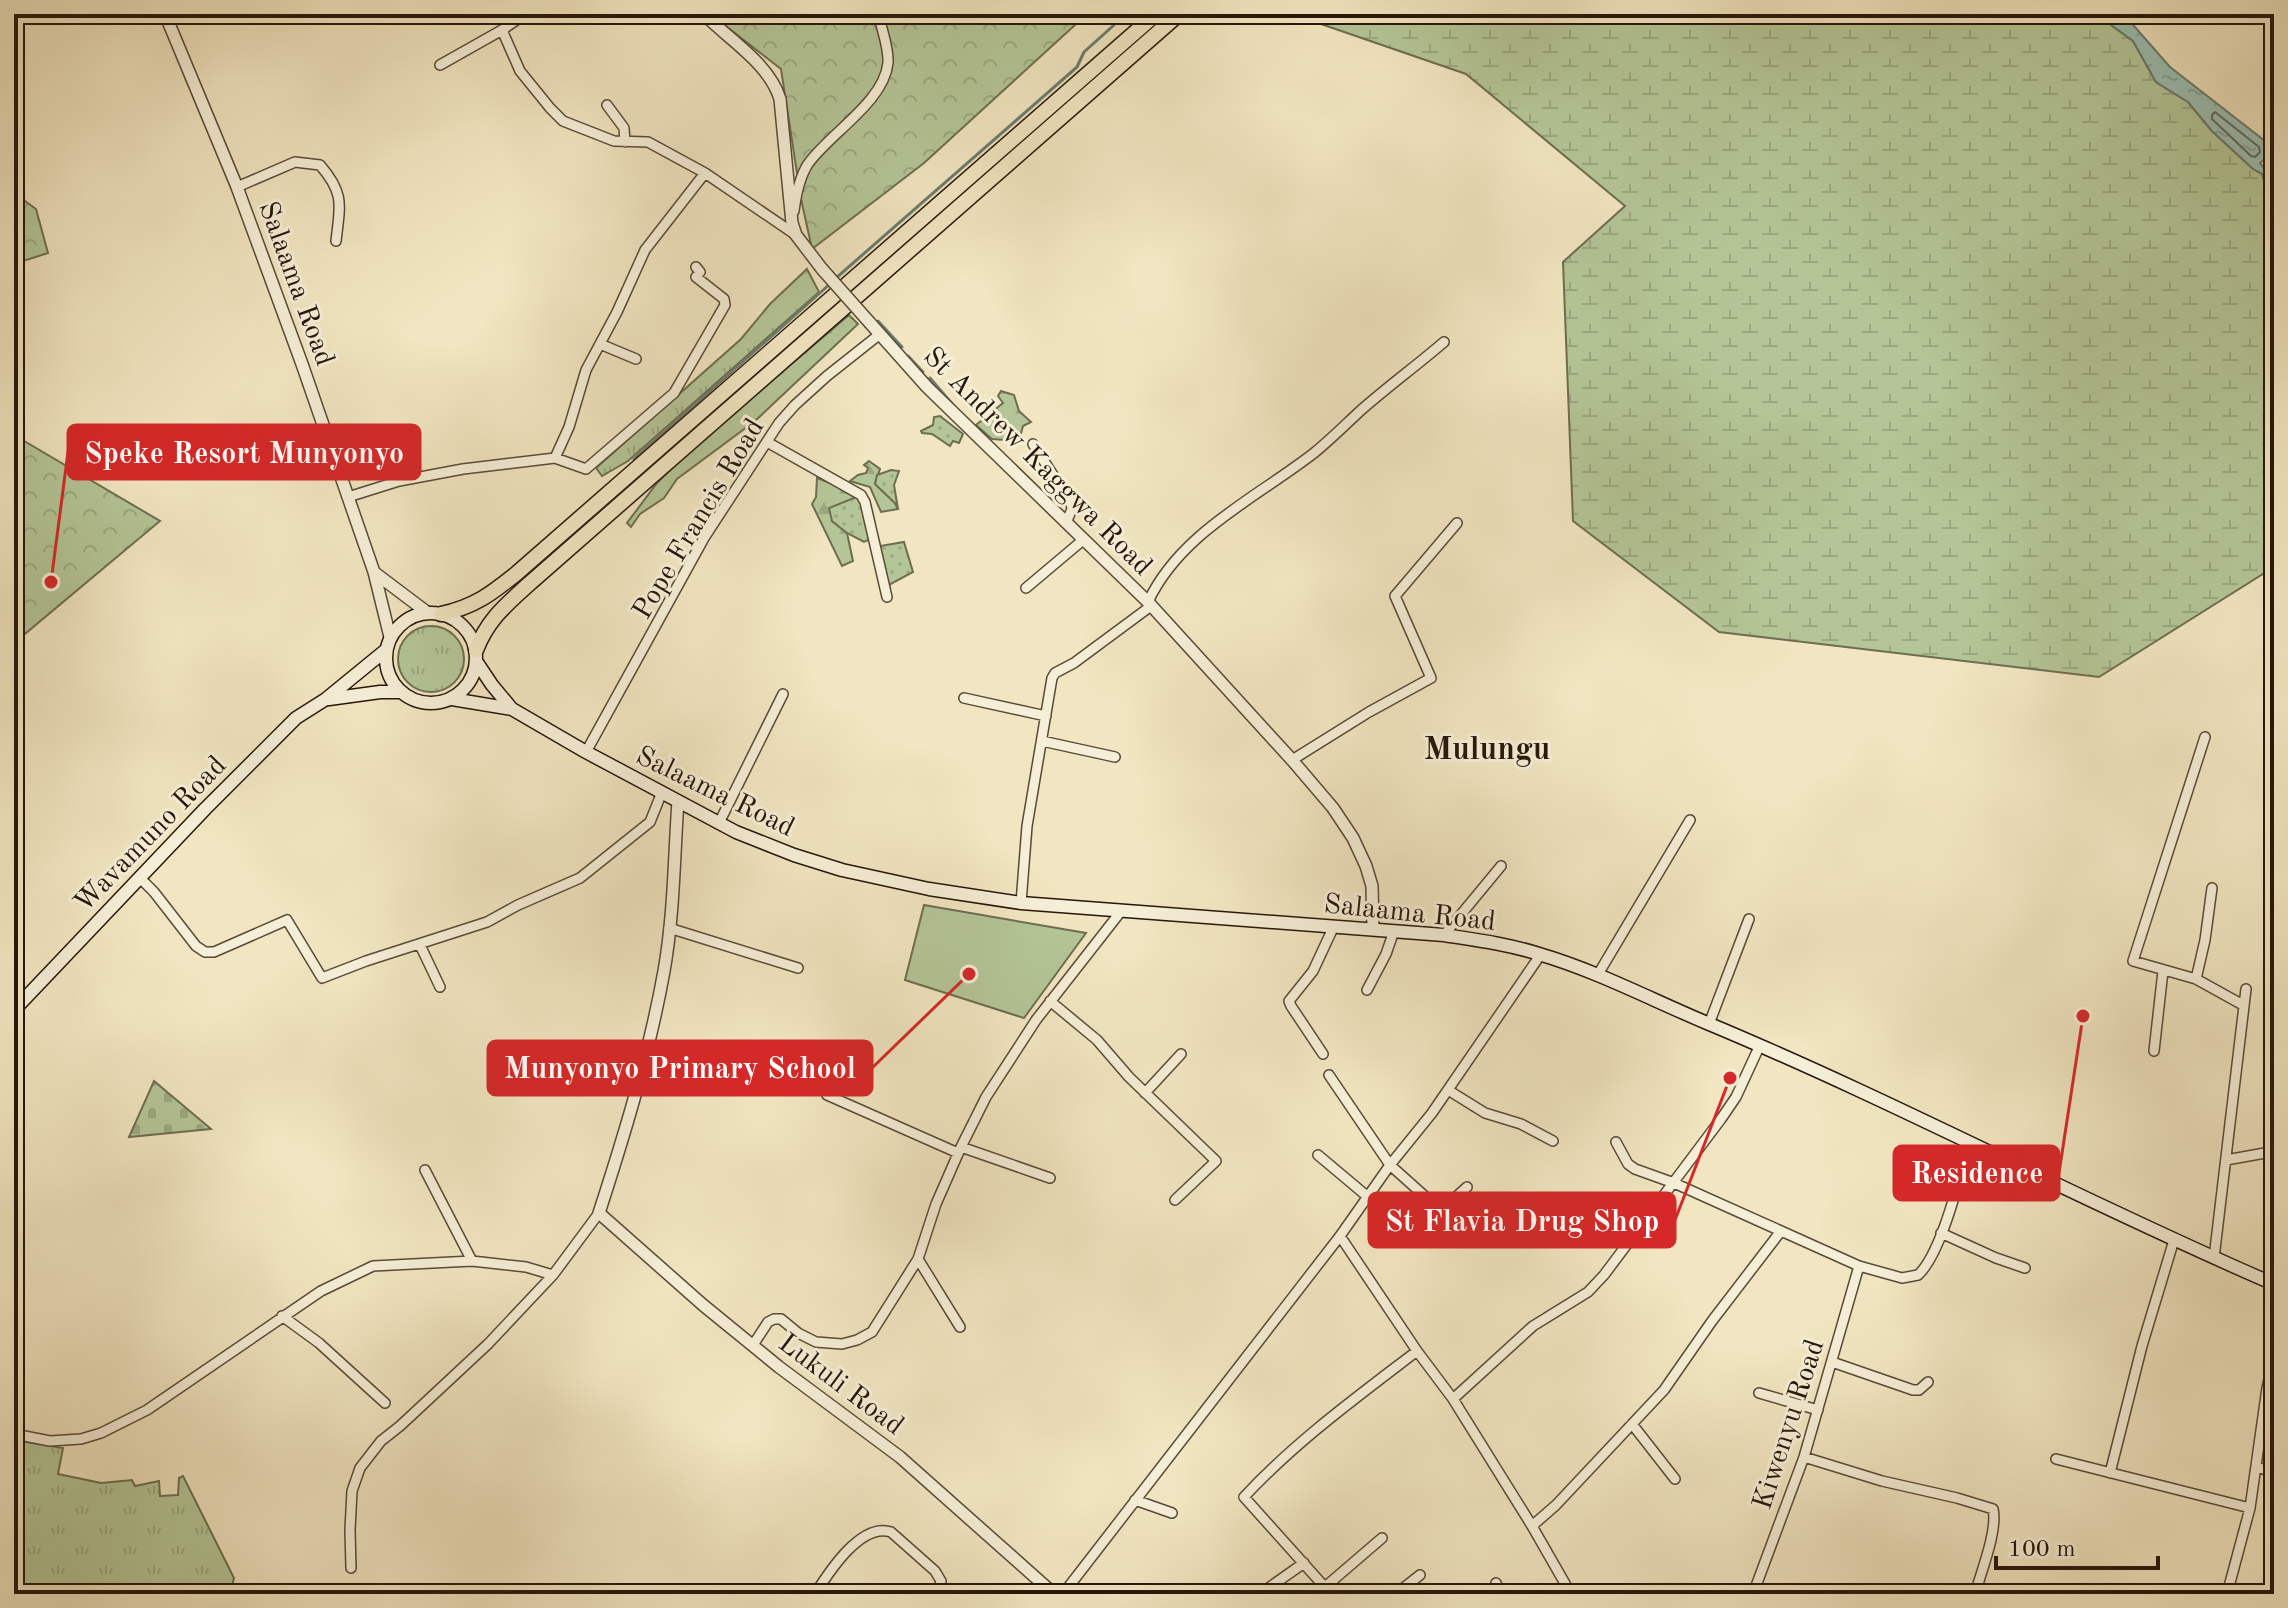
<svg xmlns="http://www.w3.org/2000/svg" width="2288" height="1608" viewBox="0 0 2288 1608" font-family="'Old Standard TT',serif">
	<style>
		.grass { fill: url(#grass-tufts); stroke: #6d6e50; stroke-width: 2 }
		.forest { fill: url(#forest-firs); stroke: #6d6e50; stroke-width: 2 }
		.wetland { fill: url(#wetland-marsh); stroke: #6d6e50; stroke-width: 2 }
		.cemetery { fill: url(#cemetery-stones); stroke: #6d6e50; stroke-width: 2 }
		.park { fill: url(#park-crowns); stroke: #6d6e50; stroke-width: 2 }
		.garden { fill: url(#garden-dots); stroke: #6d6e50; stroke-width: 2 }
		.pitch { fill: #b4c697; stroke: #6d6e50; stroke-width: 2 }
		.water { fill: url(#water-ripples); stroke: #6c7c6f; stroke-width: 2 }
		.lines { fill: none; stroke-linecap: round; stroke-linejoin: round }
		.shore { stroke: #606b5e; stroke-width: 2 }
		.stream { stroke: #6c7c6f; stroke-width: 3 }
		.minor-casing { stroke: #594a37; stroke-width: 12 }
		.tertiary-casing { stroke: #594a37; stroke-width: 14 }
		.secondary-casing { stroke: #261609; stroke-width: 15 }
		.trunk-casing { stroke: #261609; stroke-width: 17 }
		.minor { stroke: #f6efd7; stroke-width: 9 }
		.tertiary { stroke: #f6efd7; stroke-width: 11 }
		.secondary { stroke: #f6efd7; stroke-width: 12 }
		.trunk { stroke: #f1e6c1; stroke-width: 14 }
		.tertiary-bridge-casing { stroke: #594a37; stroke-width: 14; stroke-linecap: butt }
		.tertiary-bridge { stroke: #f6efd7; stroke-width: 11 }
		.labels { text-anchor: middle; stroke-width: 6; stroke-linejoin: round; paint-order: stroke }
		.street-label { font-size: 28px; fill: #261609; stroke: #f6efd7 }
		.quarter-label { font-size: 32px; font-weight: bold; fill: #261609; stroke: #f6efd7 }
		.leader { fill: none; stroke: #d62828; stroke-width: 3 }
		.callout-dot { fill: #d62828; stroke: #f6efd7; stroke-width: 3 }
		.callout { fill: #d62828; stroke: #d62828; stroke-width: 3 }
		.callout-label { font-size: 30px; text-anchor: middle; font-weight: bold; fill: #fff }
	</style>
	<defs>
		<pattern id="grass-tufts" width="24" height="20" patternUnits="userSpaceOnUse" patternTransform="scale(2)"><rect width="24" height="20" fill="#b4c697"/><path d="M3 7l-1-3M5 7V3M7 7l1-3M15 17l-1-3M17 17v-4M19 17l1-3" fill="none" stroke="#9ba981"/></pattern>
		<pattern id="forest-firs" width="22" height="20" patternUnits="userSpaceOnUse" patternTransform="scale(2)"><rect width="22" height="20" fill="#b4c697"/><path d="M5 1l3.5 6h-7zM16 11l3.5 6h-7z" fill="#9ba981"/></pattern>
		<pattern id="wetland-marsh" width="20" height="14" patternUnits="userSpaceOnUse" patternTransform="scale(2)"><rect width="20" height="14" fill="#b4c697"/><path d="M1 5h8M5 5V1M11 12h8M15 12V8" fill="none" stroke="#9ba981"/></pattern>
		<pattern id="cemetery-stones" width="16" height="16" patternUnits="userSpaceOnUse" patternTransform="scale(2)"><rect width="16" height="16" fill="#b4c697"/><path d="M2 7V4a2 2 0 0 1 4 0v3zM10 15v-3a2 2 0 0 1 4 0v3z" fill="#9ba981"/></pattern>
		<pattern id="park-crowns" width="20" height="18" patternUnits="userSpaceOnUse" patternTransform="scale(2)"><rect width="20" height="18" fill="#b4c697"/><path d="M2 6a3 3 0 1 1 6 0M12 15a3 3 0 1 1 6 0" fill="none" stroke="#9ba981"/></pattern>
		<pattern id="garden-dots" width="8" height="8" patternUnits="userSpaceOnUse" patternTransform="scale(2)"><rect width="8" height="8" fill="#b4c697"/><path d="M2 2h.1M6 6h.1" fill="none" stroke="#9ba981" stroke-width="1.8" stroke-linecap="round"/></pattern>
		<pattern id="water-ripples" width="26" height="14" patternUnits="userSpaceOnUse" patternTransform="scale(2)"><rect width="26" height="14" fill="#9bc0b3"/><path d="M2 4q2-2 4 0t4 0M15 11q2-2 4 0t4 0" fill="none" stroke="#85a499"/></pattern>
	</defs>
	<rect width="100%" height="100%" fill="#f1e6c1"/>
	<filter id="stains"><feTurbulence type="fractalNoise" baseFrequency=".0025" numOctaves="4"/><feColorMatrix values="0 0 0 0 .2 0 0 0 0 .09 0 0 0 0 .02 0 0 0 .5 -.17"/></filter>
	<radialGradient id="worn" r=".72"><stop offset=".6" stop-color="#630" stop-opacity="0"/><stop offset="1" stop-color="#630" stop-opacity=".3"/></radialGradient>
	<path class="grass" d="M807,269L819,292L628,461L602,476L596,468L741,339L770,304Z
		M849,315L858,324L755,421L677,479L664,498L640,514L631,527L627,523L657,483L690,450Z
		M398 659a33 33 0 1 1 66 0a33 33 0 1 1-66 0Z
		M14,1440L63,1448L58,1474L101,1483L132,1480L135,1486L159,1481L160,1496L178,1495L179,1478L183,1476L234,1578L230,1594H31L30,1586L14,1587Z"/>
	<path class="forest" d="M1001,391L1014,395L1019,411L1031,422L1023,426L1019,441L992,439L976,425L1003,403L998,396Z
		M869,461L880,469L875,484L895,503L898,509L881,512L870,487L850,481L858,475L866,473L868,468L864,465Z
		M817,478L833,484H844L861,495L832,521L847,533L853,561L842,566L812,504L816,497Z"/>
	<path class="wetland" d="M1292,14H2096L2133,41L2156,82L2188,102L2212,131L2253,169L2262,174L2265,184L2271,187L2270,198L2274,210V567L2099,677L1719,632L1573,521L1563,262L1625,206L1466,74Z"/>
	<path class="cemetery" d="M154,1081L211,1129L129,1137Z"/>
	<path class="park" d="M727,14H1087L924,163L812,249L801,199L781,69L718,20Z
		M14,193L36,209L48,253L14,264Z
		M14,435L160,521L14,643Z"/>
	<path class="garden" d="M940,416L963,434L959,443L953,441L950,446L932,434L922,433L921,431L933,425L934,417Z
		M891,470L899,471L894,485L898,509L895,503L875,484L877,475Z
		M861,495L873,538L864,542L847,533L832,521L829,508Z
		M904,542L913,572L887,586L880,546Z"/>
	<path class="pitch" d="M924,905L1086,933L1024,1018L905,980Z"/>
	<path class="water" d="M2096,14H2121L2127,18L2170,67L2274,148V162L2267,157L2260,163L2274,180V210L2270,198L2271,188L2265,184L2262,174L2253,169L2212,131L2188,102L2156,82L2133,41Z"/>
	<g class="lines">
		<path class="shore" d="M2215,112L2259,147L2260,152L2255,157L2251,156L2212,119V115Z"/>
		<path class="stream" d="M836,278L1077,67L1084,52L1114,25
			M878,321L902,347
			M908,356L923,372
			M930,378L954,406
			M634,459L831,283"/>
		<g class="minor-casing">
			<path id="minor" d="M502,30L520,71L550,108L563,121L614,141L648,142L705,173
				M440,65L502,30L525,14
				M607,105L624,128L625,142
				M237,187L295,162L320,165C345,194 340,205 336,241
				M794,211C796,195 799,178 808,164C829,134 884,102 888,63C889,46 881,30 879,14
				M600,344L636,359
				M767,442L861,495L865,502L887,597
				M1033,444L1071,503L1072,509L1066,523
				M555,458L569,427L586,370L617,312L645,250L705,173L796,235
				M348,497L399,481L463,469L555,458L586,469L674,393L725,305L724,299L696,277L700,272L696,267
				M1026,588L1083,540
				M1148,602C1180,533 1256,498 1314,453C1330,440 1344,426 1359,412C1386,388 1416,366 1444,342
				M964,698L1046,716
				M2205,737L2133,961L2196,979L2243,1005
				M1042,741L1115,757
				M586,752L704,538L779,423L795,405L827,376L880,334
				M1292,760L1369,712L1431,678L1395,596L1457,523
				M719,823L783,694
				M139,877L154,892L196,946L205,952H214L287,920L322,978L366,961L487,922L518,905L580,878L650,822L662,792
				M1021,903L1027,826L1052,678L1055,673L1074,663L1151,606
				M669,928L798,968
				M1444,935L1501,866
				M420,945L440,987
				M1597,976L1690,820
				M2196,979L2205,940L2212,888
				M1367,990L1386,954L1394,931
				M1050,1001L1097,1040L1129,1077L1216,1161L1175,1200
				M1709,1024L1749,919
				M2154,1051L2163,971
				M1323,1054L1291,1006L1289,1001L1313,971L1334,926
				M1329,1075L1390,1165L1438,1208H1444L1467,1187
				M1448,1090L1485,1113L1521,1124L1553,1141
				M1145,1093L1181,1054
				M827,1095L958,1153
				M1616,1142L1628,1164L1635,1169L1674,1183L1859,1266L1902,1278L1918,1275C1942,1253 1960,1175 1970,1142
				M961,1147L1050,1178
				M1318,1155L1368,1197
				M2226,1160L2265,1153L2274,1146
				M425,1170L472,1261
				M1941,1233L1996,1258L2025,1268
				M1340,1236L1417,1351L1453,1399L1532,1526L1571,1594
				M2214,1258L2246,989
				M918,1259L960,1327
				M282,1316L319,1343L385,1403
				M753,1345L768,1322L774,1319H781L798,1333L816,1342L842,1344L857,1340L872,1332L918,1259L936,1204L961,1147L986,1097L1036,1020L1122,910
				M1832,1362L1913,1390H1919L1928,1382
				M1759,1393L1818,1410
				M1453,1399L1533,1326L1588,1292L1604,1275L1721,1119L1736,1097L1760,1045
				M1632,1424L1675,1479
				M14,1434L50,1441L81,1439L101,1433L147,1410L321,1291L373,1266L472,1261L526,1267L553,1275
				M1804,1457L1882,1481L1957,1498L1993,1509C1998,1530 1981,1572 1975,1594
				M2056,1459L2250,1508
				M2256,1467L2274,1472
				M2110,1473L2142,1346L2174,1240
				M1135,1500L1172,1513
				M1532,1526L1556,1505L1664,1390L1712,1321L1781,1231
				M351,1568L350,1530L352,1491L360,1468L381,1441L400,1426L488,1344L553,1275L599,1213
				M1496,1583L1501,1594
				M1325,1587L1382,1538
				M815,1594C829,1572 861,1522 891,1532L935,1571L941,1581L937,1594
				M1063,1594L1340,1236L1390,1165L1432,1113L1541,954
				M1260,1594L1304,1563
				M1331,1594L1244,1497C1295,1442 1357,1397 1417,1351
				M1396,1594L1420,1575
				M1753,1594L1804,1457L1859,1266
				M2227,1594L2250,1508L2267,1388L2274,1359"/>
		</g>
		<g class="tertiary-casing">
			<path id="tertiary" d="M165,14L237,187L302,364L374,572L390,637
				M704,14C729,40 769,63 780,99L792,223L796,235L822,269
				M870,323L927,387L1148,602L1292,760L1333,808L1353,838L1366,866L1372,886L1373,929
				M375,573L428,613
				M678,801C674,857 674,915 664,971C649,1054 625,1133 599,1213L703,1305L779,1367L900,1457L1054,1594"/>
		</g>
		<g class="secondary-casing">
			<path id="secondary" d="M386 658a45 45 0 1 1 90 0a45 45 0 1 1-90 0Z
				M476,661L492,685L512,709L586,752L736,832L794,855L842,870L929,889L1021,903L1444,935C1477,940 1508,944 1539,954C1597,971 1652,1000 1707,1023C1899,1103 2083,1202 2274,1284
				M329,699L380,692H399
				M452,699L512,709
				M14,1010L205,809L296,718L326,699L386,650"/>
		</g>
		<g class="trunk-casing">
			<path id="trunk" d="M441,614C474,607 491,594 517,573L1156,14
				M476,650C488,619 506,605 530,583L1179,14"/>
		</g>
		<use href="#minor" class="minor"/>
		<use href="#tertiary" class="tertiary"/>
		<use href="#secondary" class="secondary"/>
		<use href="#trunk" class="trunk"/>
		<g class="tertiary-bridge-casing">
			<path id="tertiary-bridge" d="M822,269L870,323"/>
		</g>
		<use href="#tertiary-bridge" class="tertiary-bridge"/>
	</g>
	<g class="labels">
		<g class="street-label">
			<text transform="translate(298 283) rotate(70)" y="10">Salaama Road</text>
			<text transform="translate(1039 460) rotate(45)" y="10">St Andrew Kaggwa Road</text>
			<text transform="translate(697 518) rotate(-59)" y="10">Pope Francis Road</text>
			<text transform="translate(716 790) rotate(26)" y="10">Salaama Road</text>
			<text transform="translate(149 833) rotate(-46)" y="10">Wavamuno Road</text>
			<text transform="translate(1410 911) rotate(6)" y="10">Salaama Road</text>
			<text transform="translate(842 1383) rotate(37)" y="10">Lukuli Road</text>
			<text transform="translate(1787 1424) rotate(-72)" y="10">Kiwenyu Road</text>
		</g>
		<g class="quarter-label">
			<text x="1487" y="759">Mulungu</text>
		</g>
	</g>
	<path class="leader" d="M51 582L68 452M969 974L872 1068M2083 1016L2059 1173M1730 1078L1675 1220"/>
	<g class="callout-dot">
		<circle cx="51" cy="582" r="8"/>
		<circle cx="969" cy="974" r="8"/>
		<circle cx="2083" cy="1016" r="8"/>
		<circle cx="1730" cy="1078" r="8"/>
	</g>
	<g class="callout">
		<rect x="68" y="425" width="352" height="54" rx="8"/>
		<rect x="488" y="1041" width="384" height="54" rx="8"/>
		<rect x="1894" y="1146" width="165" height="54" rx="8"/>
		<rect x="1369" y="1193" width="306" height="54" rx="8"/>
	</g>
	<g class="callout-label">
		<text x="244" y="463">Speke Resort Munyonyo</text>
		<text x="680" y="1078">Munyonyo Primary School</text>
		<text x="1977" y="1183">Residence</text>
		<text x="1522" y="1231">St Flavia Drug Shop</text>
	</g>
	<rect width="2288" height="1608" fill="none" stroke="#f1e6c1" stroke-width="48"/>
	<rect x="16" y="16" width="2256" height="1576" fill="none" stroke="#261609" stroke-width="4"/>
	<rect x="24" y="24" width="2240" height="1560" fill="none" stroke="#261609" stroke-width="2"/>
	<path d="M1996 1556v12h162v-12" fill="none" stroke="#261609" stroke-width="4"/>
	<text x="2008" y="1556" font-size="24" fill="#261609" stroke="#f6efd7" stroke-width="6" paint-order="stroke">100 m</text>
	<rect width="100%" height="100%" filter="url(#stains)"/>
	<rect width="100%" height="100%" fill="url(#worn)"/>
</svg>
